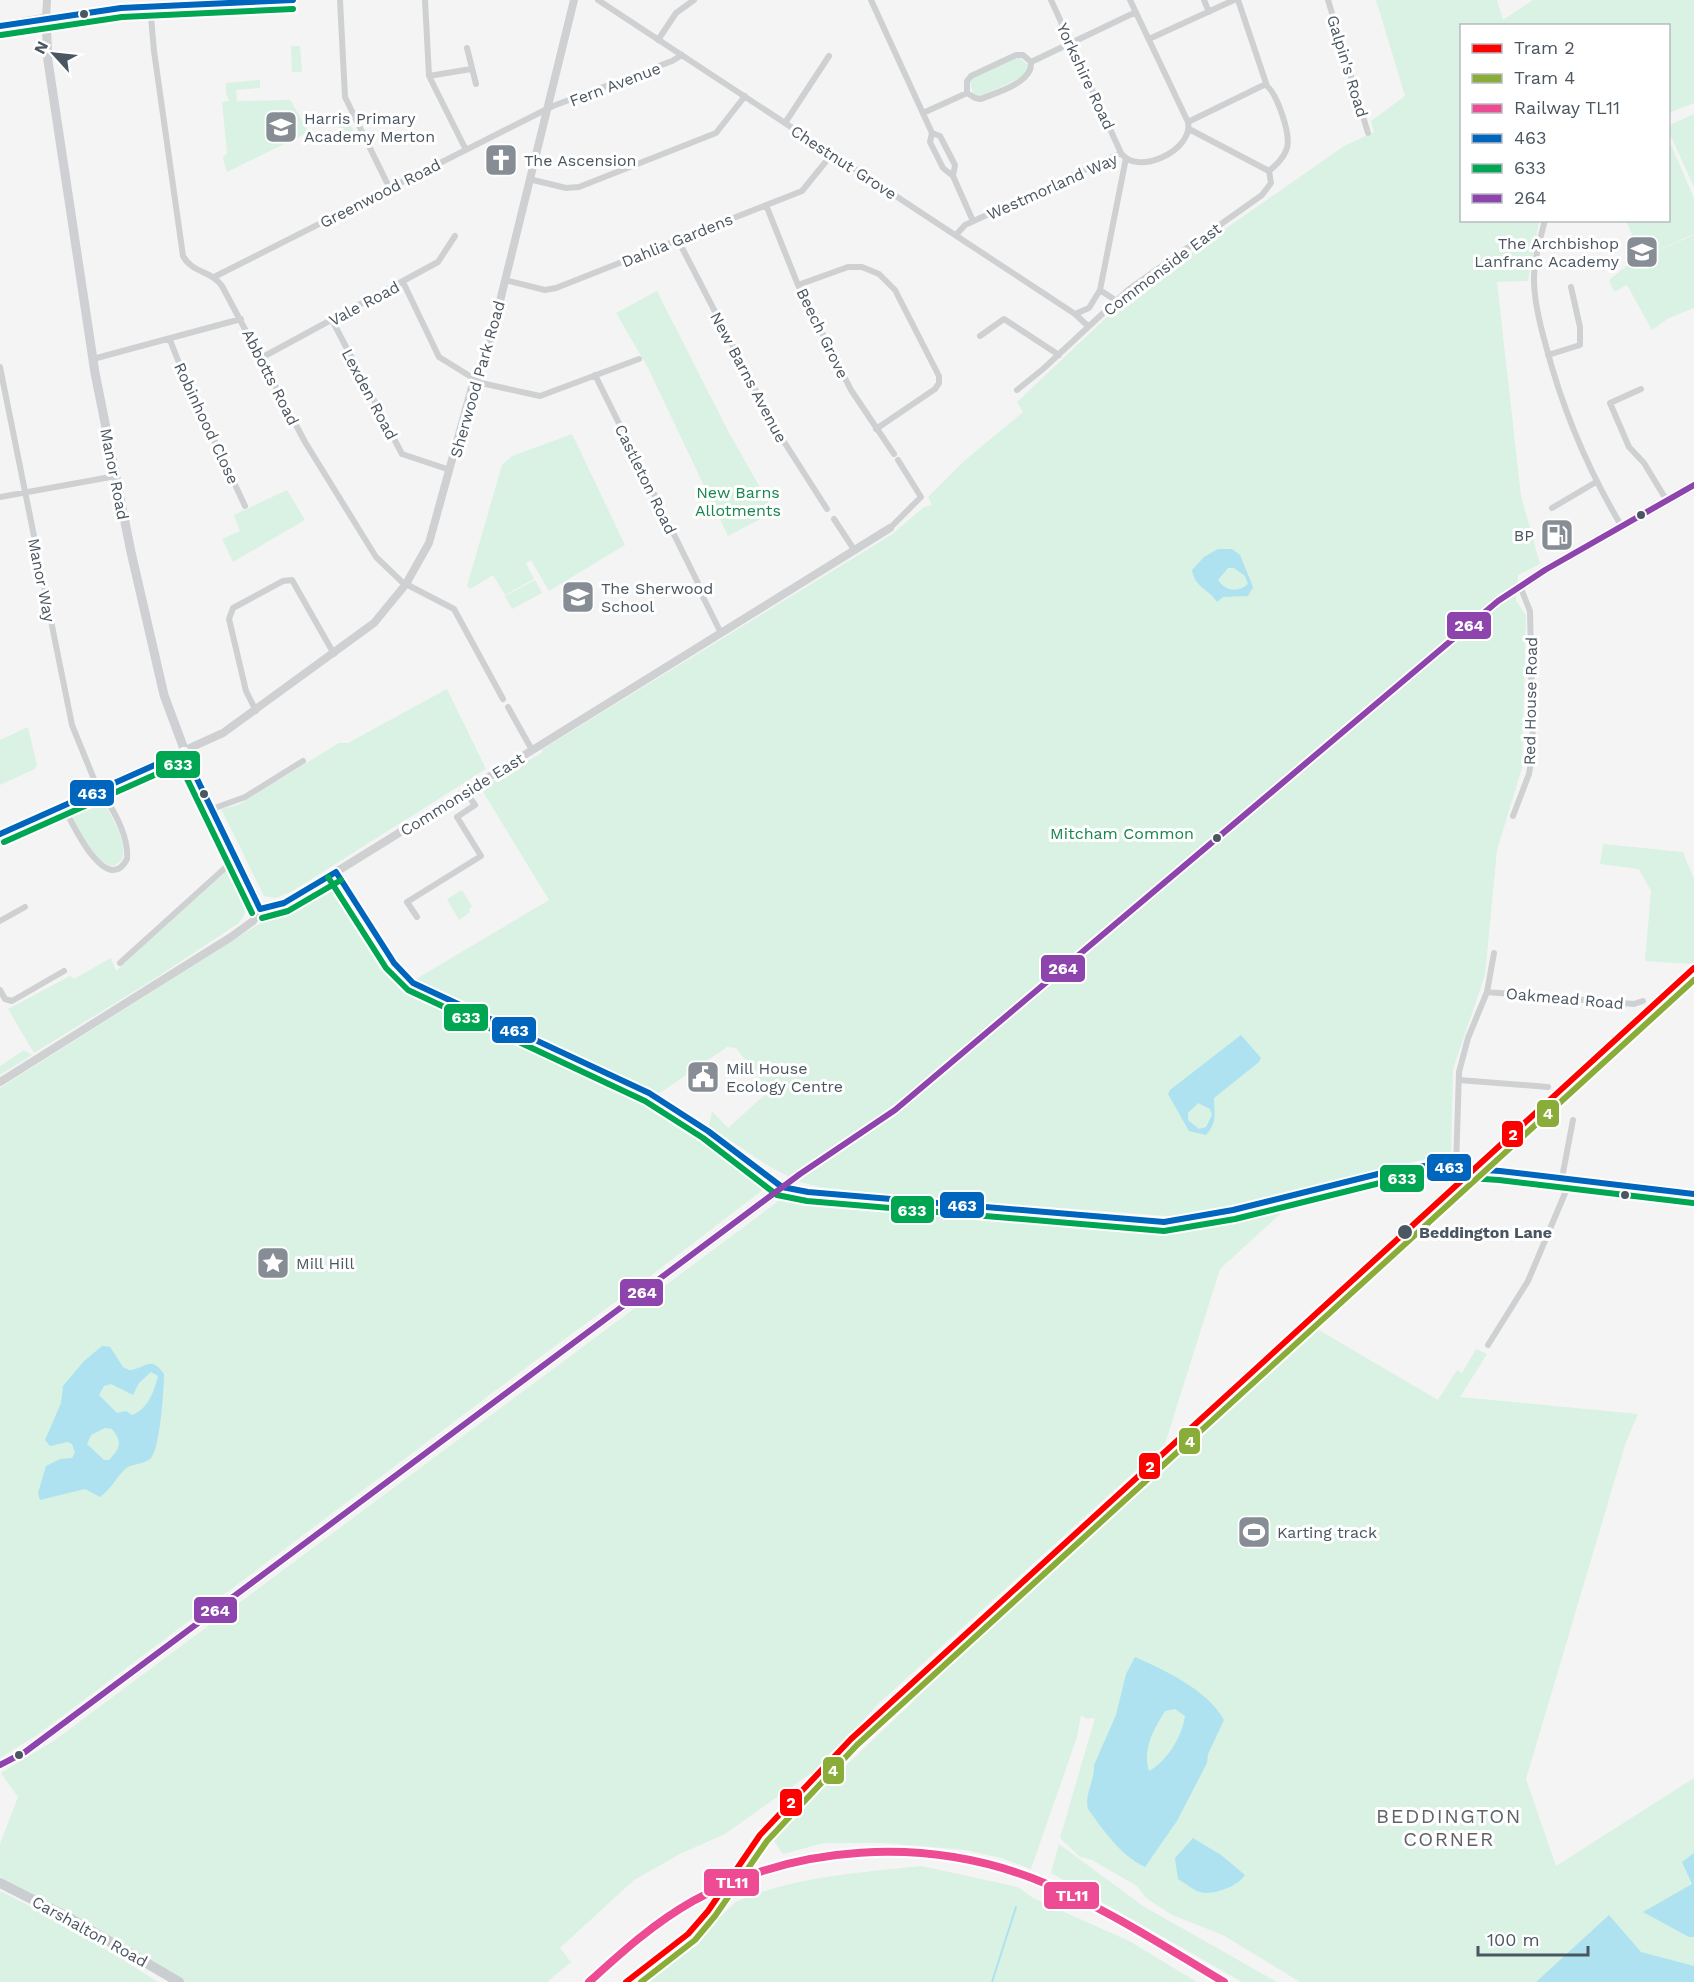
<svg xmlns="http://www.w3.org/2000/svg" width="1694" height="1982" viewBox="0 0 1694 1982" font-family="'Work Sans',sans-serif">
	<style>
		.green { fill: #d9f2e3 }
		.water { fill: #aee2f0; fill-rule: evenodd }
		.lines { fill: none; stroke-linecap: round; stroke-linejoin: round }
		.stream { stroke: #aee2f0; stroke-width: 2 }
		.minor { stroke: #ced0d2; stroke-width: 6 }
		.tertiary { stroke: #ced0d2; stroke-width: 8 }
		.secondary { stroke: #ced0d4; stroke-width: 9 }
		.primary { stroke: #caced1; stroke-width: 10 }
		.bus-1-casing { stroke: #fff; stroke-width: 10 }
		.bus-2-casing { stroke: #fff; stroke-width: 10 }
		.bus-3-casing { stroke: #fff; stroke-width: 10 }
		.bus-1 { stroke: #0065bd; stroke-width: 6 }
		.bus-2 { stroke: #00a651; stroke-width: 6 }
		.bus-3 { stroke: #8e44ad; stroke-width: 6 }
		.rail-1-casing { stroke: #fff; stroke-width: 12 }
		.rail-1 { stroke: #ee4b95; stroke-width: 8 }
		.tram-1-casing { stroke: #fff; stroke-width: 10 }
		.tram-2-casing { stroke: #fff; stroke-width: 10 }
		.tram-1 { stroke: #f00; stroke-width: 6 }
		.tram-2 { stroke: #8aac38; stroke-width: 6 }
		.bus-dot { fill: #4a5661; stroke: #fff; stroke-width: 2 }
		.labels { text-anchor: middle; stroke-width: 6; stroke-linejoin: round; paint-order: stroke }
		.street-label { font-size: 16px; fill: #4a5661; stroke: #fff }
		.poi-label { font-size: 16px; fill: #4a5661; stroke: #fff; text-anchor: start }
		.park-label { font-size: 16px; fill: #17864f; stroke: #fff }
		.stop-label { font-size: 16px; font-weight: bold; fill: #4a5661; stroke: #fff; text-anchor: start }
		.quarter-label { font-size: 20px; letter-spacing: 1.5px; fill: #5f6368; stroke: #fff }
		.line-badge { stroke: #fff; stroke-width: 2 }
		.badge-label { font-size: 16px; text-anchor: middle; font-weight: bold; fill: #fff }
	</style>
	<rect width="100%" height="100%" fill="#f4f4f4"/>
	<path class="green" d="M1376,0H1497L1503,20L1533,0H1694V103L1669,113L1668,26H1462V220L1539,221L1528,281L1497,282L1521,496L1540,564L1518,575L1516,601L1526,615L1522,768L1497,850L1485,975L1453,1069L1451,1159L1431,1158L1180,1217L878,1194L820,1187L800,1182L770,1167L709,1126L712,1111L728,1128L769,1091L736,1048L727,1047L660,1093L416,979L549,900L482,790L524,759L526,762L543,752L541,750L891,535L924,507L932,505L928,497L964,461L1023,412L1017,402L1128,297L1344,146L1374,132L1371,121L1405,96Z
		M291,46H300L302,72H292Z
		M1019,57L1028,65L1024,76L981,96L973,94L970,81L973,78Z
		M260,80V88L236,90L237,101L290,100L309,132L227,172L223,158L227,153L222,102L229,101L226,93V83Z
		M1694,114V187L1668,130L1672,124Z
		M345,115L358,139L347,143L335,120Z
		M1669,140L1694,198V234L1642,257L1626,221L1668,220Z
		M1694,235V308L1669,318L1652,330L1627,285L1614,292L1609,280L1633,261Z
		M657,291L728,431L774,512L728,536L648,368L616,313Z
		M572,434L625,545L549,591L531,560L522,566L526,564L534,579L505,595L493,575L470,589L467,586L502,465L512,456Z
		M287,490L305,520L233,562L222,539L240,531L234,515Z
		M535,580L542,593L512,609L505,596Z
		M447,689L486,769L291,892L275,898L264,896L221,809L238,805L339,743H348Z
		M28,727L37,765L35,769L0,785V740Z
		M102,799C111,817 128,839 122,860L114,866C92,865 77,829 71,811Z
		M1603,844L1683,852L1694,879V962L1691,964L1645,961L1651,891L1639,869L1600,864Z
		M230,868C239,887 255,905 239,923L151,981L34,1053L8,1009L70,976L74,979L111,958L116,971Z
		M333,881L341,887L394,969L412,987L667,1106L754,1172L763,1183L764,1189L640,1284L547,1352L37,1735L0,1758V1088L257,925C284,917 304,886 333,881Z
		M462,890L472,906L469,909L470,912L459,920L447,899Z
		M24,1050L32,1055L0,1075V1066Z
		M788,1194L903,1207L1180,1228L1290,1205L1220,1269L1165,1444L877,1705L825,1763L725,1834L680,1854L634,1880L560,1948L571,1962L547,1982H186L78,1917L0,1877V1844L18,1797L1,1773L55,1740Z
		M1319,1330L1438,1400L1457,1370L1462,1373L1476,1349L1487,1354L1460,1397L1638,1414L1626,1442L1526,1779L1556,1866L1694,1778V1982H1300L1223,1935L1172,1915L1146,1898L1137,1886L1092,1860L1080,1857L1060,1838L1095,1718L1087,1719L1081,1715L1077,1737L1031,1869L1001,1858L965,1850L885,1843H824L783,1854L771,1837L1111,1513L1237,1399Z
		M1059,1844L1143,1906L1277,1982H1242L1051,1873Z
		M921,1866L1018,1887L1033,1898L1129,1941L1197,1982H649L736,1902C795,1876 857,1873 921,1866Z
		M0,1891L69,1926L158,1982H0Z"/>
	<path class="water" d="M1218,549H1232L1240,555L1253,587L1248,596L1223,597L1217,602C1209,589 1195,588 1192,570L1204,557ZM1228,568H1234L1245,576L1248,584C1238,593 1225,591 1218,580Z
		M1241,1035L1261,1058L1259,1062L1214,1098C1214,1115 1218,1121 1206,1135L1189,1131L1168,1094L1170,1090ZM1198,1103L1210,1109L1212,1115L1206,1127L1199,1129L1188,1120V1113Z
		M102,1346L110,1347L123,1367L129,1370C146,1369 150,1354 164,1374C164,1390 160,1448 151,1458C144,1465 132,1463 125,1469C116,1478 111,1489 100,1497L85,1489L40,1500L38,1493L46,1466L60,1459L72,1458L75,1453L72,1444L67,1442L50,1446L45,1440L61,1403L63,1386L84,1361ZM151,1372L158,1376C154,1392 148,1409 132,1415L126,1411L117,1413L99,1395L104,1386L111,1384L133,1395L139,1383ZM105,1428L112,1429C123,1443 120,1448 109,1460H104L87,1444L91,1435Z
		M1135,1657C1164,1670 1208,1690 1224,1720L1208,1754L1207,1763L1177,1821L1145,1867C1120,1855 1104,1831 1088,1809C1084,1795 1095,1780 1094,1765L1116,1715L1126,1674ZM1175,1709L1185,1716C1182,1737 1167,1761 1149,1771C1142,1749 1154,1729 1165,1711Z
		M1193,1838L1221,1855L1245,1875C1239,1886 1212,1896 1200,1892C1193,1890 1185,1883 1178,1879L1175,1858Z
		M1694,1853V1937H1689L1643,1912L1692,1884L1682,1862Z
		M1609,1915L1641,1952L1694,1966V1982H1536Z"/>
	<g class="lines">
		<path class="stream" d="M992,1982L1016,1907"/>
		<path class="minor" d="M340,0L345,97L390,189
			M425,0L429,76L466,150
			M598,0L1075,314L1088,326
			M871,0L932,133L930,142L943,168L953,176L973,221
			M1051,0L1121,153C1137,177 1194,150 1188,122L1266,84
			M1130,0L1188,122
			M1204,0L1209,12
			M1238,0L1267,86C1277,94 1291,134 1287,148C1284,158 1276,165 1269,171
			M1328,0L1368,133
			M150,6L154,51L183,256C192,273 212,271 222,286L305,442L376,557L402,582L454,609L503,699
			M1149,39L1234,0
			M658,40L676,13L694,0
			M467,48L476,84
			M429,76L471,69
			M967,93V81L971,76L1016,55H1023L1031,62L1136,12
			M923,113L967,93L975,98L981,99C997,92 1033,83 1031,62
			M785,123L829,56
			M1189,129L1269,171
			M932,133L940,136L955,165L953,176
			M529,179L566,188L579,187L716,133L745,96
			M766,205L798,285L851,390L894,454
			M1545,220C1540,240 1534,259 1534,279C1534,302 1540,325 1546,346C1563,411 1588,470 1622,527
			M956,235L965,225L1121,153
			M678,240L774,426L827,509
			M214,277L553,106L672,61L682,55
			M505,280L545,290L556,288L802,191L832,154
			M403,282L439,357L481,383L540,396L639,359
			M798,285L848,267H862L879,274L895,290L939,376V383L935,389L876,429
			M1115,300L1100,290L1126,158
			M1075,314L1089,308L1100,290
			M332,320L402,454L450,470
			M980,336L1004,319L1059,355
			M170,340L185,378L245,506
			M1548,355L1580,345V327L1571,287
			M261,358L438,262L455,236
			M93,359L241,319
			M0,367L72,725L98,789
			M595,375L698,583
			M1641,389L1610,403L1629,447L1644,463L1667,501
			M1017,390L1043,369L1128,290L1262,195L1271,183L1269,171
			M0,497L116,476
			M1552,508L1596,482
			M834,519L855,551
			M890,528L921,497L898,460
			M700,591L721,633
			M508,707L532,750
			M256,711L246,691L229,619L233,608L283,581L292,580L334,654
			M63,805C70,819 106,899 127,859C129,834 112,809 100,788
			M212,809L245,797L303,761
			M1513,816L1529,774L1533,749L1530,611L1520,586
			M417,917L407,902L481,856L457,817L475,805L466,792
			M0,921L25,907
			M120,963L235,859
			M0,990L5,999L12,1001L64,971
			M1487,992L1634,1004L1643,1001
			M1459,1080L1548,1087
			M1456,1167L1459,1072L1468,1038L1487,992L1494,953
			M1562,1178L1573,1120
			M1488,1345L1528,1281L1571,1179"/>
		<path class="tertiary" d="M47,0L46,18L150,6L293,0
			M0,834L223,733L374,623L406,584L429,543L474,380L490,342L574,0
			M336,872L890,528
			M0,1082L231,937L253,921L260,909"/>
		<path class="secondary" d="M0,26L46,18L48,61L95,373L131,552L164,695L190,765L260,909L284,903L336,872L394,963L413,983L649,1093L708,1131L782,1187L808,1192L1164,1222L1233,1210L1386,1172L1424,1166L1500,1171L1694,1194"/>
		<path class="primary" d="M0,1765L25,1752L800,1174L895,1110L1498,601L1545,570L1694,485
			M0,1883L73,1920L179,1982"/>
		<g class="bus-1-casing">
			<path id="bus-1" d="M0,26L121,8L293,0
				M184,752L260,909
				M0,834L184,752
				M336,872L394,963L413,983L649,1093L708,1131L782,1187L808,1192L1164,1222L1233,1210L1386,1172L1424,1166L1500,1171L1694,1194
				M260,909L284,903L336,872"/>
		</g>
		<g class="bus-2-casing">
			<path id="bus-2" d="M1,35L122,17L293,9
				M176,756L252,913
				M4,842L188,760
				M328,877L386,968L408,990L645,1101L703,1138L777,1195L807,1201L1164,1231L1235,1219L1388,1181L1424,1175L1499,1180L1693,1203
				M262,918L288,911L341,880"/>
		</g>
		<g class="bus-3-casing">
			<path id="bus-3" d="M0,1765L25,1752L800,1174L895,1110L1498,601L1545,570L1694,485"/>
		</g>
		<use href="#bus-1" class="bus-1"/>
		<use href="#bus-2" class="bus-2"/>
		<use href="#bus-3" class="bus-3"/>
		<g class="rail-1-casing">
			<path id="rail-1" d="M589,1982C622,1952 654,1923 693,1901C796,1844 923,1837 1032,1878C1100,1904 1162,1945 1224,1982"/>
		</g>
		<use href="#rail-1" class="rail-1"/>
		<g class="tram-1-casing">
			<path id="tram-1" d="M626,1982L688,1934L708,1911L760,1835L851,1739L1694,968"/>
		</g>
		<g class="tram-2-casing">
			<path id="tram-2" d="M641,1982L695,1940L715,1916L767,1841L857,1745L1694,980"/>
		</g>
		<use href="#tram-1" class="tram-1"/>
		<use href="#tram-2" class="tram-2"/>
	</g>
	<defs>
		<g id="school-square" transform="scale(1.725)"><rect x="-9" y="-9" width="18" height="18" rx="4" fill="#868d94" stroke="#fff"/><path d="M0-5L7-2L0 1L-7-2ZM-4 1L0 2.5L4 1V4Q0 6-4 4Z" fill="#fff"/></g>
		<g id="church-square" transform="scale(1.725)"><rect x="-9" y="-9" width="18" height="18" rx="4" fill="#868d94" stroke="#fff"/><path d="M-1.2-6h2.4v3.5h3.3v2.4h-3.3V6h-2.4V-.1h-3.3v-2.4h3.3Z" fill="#fff"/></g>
		<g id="fuel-square" transform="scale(1.725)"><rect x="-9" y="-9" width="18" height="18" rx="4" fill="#868d94" stroke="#fff"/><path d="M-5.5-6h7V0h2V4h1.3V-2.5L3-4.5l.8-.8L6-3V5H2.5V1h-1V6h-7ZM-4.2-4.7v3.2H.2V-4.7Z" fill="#fff"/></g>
		<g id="civic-square" transform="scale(1.725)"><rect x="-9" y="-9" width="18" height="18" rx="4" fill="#868d94" stroke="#fff"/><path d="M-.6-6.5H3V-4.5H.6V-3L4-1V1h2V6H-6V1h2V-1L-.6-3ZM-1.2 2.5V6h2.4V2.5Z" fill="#fff"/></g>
		<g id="sight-square" transform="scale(1.725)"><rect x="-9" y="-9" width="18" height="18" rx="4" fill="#868d94" stroke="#fff"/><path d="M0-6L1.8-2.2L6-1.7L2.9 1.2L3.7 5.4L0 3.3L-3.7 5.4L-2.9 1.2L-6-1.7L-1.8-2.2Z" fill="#fff"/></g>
		<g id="stadium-square" transform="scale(1.725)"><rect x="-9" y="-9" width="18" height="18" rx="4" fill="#868d94" stroke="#fff"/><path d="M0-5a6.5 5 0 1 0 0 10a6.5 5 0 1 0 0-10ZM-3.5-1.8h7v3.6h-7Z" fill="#fff"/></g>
	</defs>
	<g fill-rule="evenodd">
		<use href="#school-square" x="281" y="127"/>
		<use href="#church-square" x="501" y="160"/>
		<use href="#school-square" x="1642" y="252"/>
		<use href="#fuel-square" x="1557" y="535"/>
		<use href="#school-square" x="578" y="597"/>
		<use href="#civic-square" x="703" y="1077"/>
		<use href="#sight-square" x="273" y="1263"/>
		<use href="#stadium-square" x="1254" y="1532"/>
	</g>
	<g class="bus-dot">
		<circle cx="84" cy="14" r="5"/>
		<circle cx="1641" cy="515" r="5"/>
		<circle cx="204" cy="794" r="5"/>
		<circle cx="1217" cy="838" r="5"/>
		<circle cx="1625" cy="1195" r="5"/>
		<circle cx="1405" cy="1232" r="8"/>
		<circle cx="19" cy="1755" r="5"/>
	</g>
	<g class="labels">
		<g class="street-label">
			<text transform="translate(1348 66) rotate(73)" y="6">Galpin's Road</text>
			<text transform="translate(1086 76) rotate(65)" y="6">Yorkshire Road</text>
			<text transform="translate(615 84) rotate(-21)" y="6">Fern Avenue</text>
			<text transform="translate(844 162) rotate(33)" y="6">Chestnut Grove</text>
			<text transform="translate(1052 186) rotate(-24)" y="6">Westmorland Way</text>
			<text transform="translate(380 193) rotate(-27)" y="6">Greenwood Road</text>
			<text transform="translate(677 240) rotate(-22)" y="6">Dahlia Gardens</text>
			<text transform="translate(1162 269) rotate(-37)" y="6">Commonside East</text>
			<text transform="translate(364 303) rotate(-28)" y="6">Vale Road</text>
			<text transform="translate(823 333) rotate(64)" y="6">Beech Grove</text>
			<text transform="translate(271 377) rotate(63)" y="6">Abbotts Road</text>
			<text transform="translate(749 377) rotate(62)" y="6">New Barns Avenue</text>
			<text transform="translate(477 379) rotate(-74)" y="6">Sherwood Park Road</text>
			<text transform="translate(370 394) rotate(62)" y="6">Lexden Road</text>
			<text transform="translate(207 423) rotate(65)" y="6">Robinhood Close</text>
			<text transform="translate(115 474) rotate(79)" y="6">Manor Road</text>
			<text transform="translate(646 479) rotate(64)" y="6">Castleton Road</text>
			<text transform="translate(42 580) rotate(79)" y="6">Manor Way</text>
			<text transform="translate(1530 701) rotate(-89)" y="6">Red House Road</text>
			<text transform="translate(462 794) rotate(-32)" y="6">Commonside East</text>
			<text transform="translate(1565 998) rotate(5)" y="6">Oakmead Road</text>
			<text transform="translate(90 1931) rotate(29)" y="6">Carshalton Road</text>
		</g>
		<g class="poi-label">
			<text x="304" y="124">Harris Primary<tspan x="304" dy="18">Academy Merton</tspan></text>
			<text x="524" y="166">The Ascension</text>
			<text x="1619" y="249" text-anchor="end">The Archbishop<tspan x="1619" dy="18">Lanfranc Academy</tspan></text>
			<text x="1534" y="541" text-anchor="end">BP</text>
			<text x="601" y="594">The Sherwood<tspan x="601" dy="18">School</tspan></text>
			<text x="726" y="1074">Mill House<tspan x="726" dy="18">Ecology Centre</tspan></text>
			<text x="296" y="1269">Mill Hill</text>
			<text x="1277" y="1538">Karting track</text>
		</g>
		<g class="park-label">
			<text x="738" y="498">New Barns<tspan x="738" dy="18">Allotments</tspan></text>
			<text x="1122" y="839">Mitcham Common</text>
		</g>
		<g class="stop-label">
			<text x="1419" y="1238">Beddington Lane</text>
		</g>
		<g class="quarter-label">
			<text x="1449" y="1823">BEDDINGTON<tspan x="1449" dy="23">CORNER</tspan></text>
		</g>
	</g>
	<g class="line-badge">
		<rect x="1446" y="611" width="46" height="29" rx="6" fill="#8e44ad"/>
		<rect x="155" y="750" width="46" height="29" rx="6" fill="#00a651"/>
		<rect x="69" y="779" width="46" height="28" rx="6" fill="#0065bd"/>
		<rect x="1040" y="954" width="46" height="29" rx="6" fill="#8e44ad"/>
		<rect x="443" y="1003" width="46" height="29" rx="6" fill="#00a651"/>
		<rect x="491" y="1016" width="46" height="28" rx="6" fill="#0065bd"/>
		<rect x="1536" y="1099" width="24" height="29" rx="6" fill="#8aac38"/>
		<rect x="1501" y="1120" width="23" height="28" rx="6" fill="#f00"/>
		<rect x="1426" y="1153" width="46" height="29" rx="6" fill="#0065bd"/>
		<rect x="1379" y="1164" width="46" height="29" rx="6" fill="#00a651"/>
		<rect x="939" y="1191" width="46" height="28" rx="6" fill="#0065bd"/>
		<rect x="890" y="1195" width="45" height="29" rx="6" fill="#00a651"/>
		<rect x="619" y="1278" width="45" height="29" rx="6" fill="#8e44ad"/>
		<rect x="1178" y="1427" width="23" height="28" rx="6" fill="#8aac38"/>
		<rect x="1138" y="1452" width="23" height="28" rx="6" fill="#f00"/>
		<rect x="193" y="1596" width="45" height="28" rx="6" fill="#8e44ad"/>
		<rect x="822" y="1756" width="23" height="29" rx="6" fill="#8aac38"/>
		<rect x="779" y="1788" width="24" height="29" rx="6" fill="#f00"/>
		<rect x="703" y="1868" width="57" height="29" rx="6" fill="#ee4b95"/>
		<rect x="1043" y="1881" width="57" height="29" rx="6" fill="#ee4b95"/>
	</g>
	<g class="badge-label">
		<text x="1469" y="631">264</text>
		<text x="178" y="770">633</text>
		<text x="92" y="799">463</text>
		<text x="1063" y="974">264</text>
		<text x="466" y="1023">633</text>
		<text x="514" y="1036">463</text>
		<text x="1548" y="1119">4</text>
		<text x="1513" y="1140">2</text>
		<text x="1449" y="1173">463</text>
		<text x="1402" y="1184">633</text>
		<text x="962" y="1211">463</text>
		<text x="912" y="1216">633</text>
		<text x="642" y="1298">264</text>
		<text x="1190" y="1447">4</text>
		<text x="1150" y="1472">2</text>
		<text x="215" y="1616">264</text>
		<text x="833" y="1776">4</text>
		<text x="791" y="1808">2</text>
		<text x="732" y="1888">TL11</text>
		<text x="1072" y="1901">TL11</text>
	</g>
	<rect x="1460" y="24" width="210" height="198" fill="#ffffff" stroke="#b7bbc0" stroke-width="1.5"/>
	<rect x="1472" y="44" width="30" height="9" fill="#ff0000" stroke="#b7bbc0" stroke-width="1.5"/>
	<text x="1514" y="54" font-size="18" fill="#4a5661">Tram 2</text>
	<rect x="1472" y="74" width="30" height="9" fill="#8aac38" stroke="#b7bbc0" stroke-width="1.5"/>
	<text x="1514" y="84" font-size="18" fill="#4a5661">Tram 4</text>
	<rect x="1472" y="104" width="30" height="9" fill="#ee4b95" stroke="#b7bbc0" stroke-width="1.5"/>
	<text x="1514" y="114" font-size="18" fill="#4a5661">Railway TL11</text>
	<rect x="1472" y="134" width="30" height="9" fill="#0065bd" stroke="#b7bbc0" stroke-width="1.5"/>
	<text x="1514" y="144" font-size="18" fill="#4a5661">463</text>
	<rect x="1472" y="164" width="30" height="9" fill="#00a651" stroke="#b7bbc0" stroke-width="1.5"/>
	<text x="1514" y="174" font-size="18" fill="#4a5661">633</text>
	<rect x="1472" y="194" width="30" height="9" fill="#8e44ad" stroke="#b7bbc0" stroke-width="1.5"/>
	<text x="1514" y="204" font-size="18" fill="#4a5661">264</text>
	<g transform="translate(54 54) rotate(297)" stroke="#ffffff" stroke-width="4.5" paint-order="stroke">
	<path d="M0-4.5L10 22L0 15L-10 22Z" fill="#4a5661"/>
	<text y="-9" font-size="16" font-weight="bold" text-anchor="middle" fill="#4a5661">N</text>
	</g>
	<path d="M1478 1946v9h110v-9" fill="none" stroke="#4a5661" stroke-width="3"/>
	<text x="1487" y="1946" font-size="18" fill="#4a5661" stroke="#ffffff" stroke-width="4.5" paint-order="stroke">100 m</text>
</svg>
